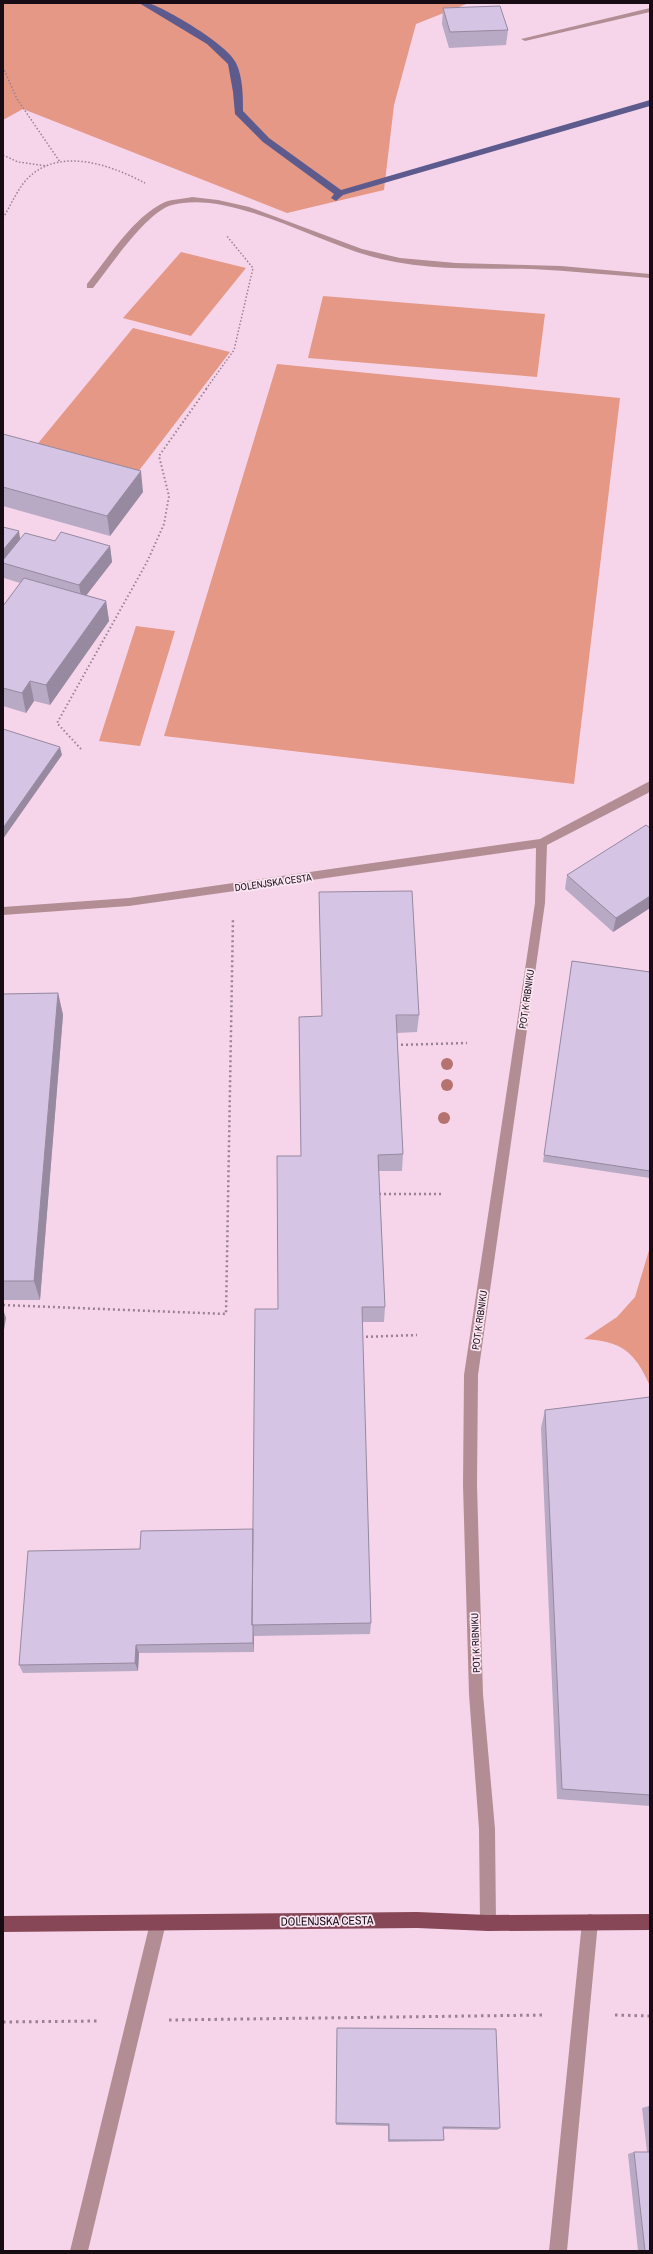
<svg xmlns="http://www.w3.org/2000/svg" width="653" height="2254" viewBox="0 0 653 2254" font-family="'Archivo Narrow',sans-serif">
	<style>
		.green { fill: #e59885 }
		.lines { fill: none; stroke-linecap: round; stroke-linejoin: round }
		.stream { fill: #5d5b8e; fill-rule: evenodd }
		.path-far3 { stroke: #998191; stroke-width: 1.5; stroke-dasharray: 1.5 2; stroke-linecap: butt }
		.path-far2 { stroke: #998191; stroke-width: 2; stroke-dasharray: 1.5 2.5; stroke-linecap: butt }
		.path-far1 { stroke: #998191; stroke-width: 2.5; stroke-dasharray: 2 3; stroke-linecap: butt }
		.path { stroke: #998191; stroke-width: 3; stroke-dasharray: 2.5 4; stroke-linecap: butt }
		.minor { fill: #b38d94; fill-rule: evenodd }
		.major { fill: #874756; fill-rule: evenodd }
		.tree { fill: #b5726e }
		.wall { fill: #b8a9c4 }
		.shaded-wall { fill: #9689a0 }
		.building { fill: #d6c4e4; stroke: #9689a0 }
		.labels { text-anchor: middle; stroke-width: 3.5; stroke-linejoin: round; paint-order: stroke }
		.street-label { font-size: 10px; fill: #170c13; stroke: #fbe7f4 }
		.near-street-label { font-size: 12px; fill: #170c13; stroke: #fbe7f4 }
	</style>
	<rect width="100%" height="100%" fill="#f6d5eb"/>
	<path class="green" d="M3,3H469L416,24L394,105L384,190L287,213L23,109L3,120Z
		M181,252L246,268L191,336L123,318Z
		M323,296L545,314L537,377L308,358Z
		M133,328L230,352L131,481L30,453Z
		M277,364L620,398L574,784L164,736Z
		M136,626L175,631L140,746L99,741Z
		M650,1247V1386C635,1352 622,1341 584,1339L617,1317L635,1297Z"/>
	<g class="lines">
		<path class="stream" d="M139,3C143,3 147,2 151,4C170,11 228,45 236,63C243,77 243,97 243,111L269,138L341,190L650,100V106L343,195L336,201L331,198L334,194L263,142L235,114L233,92L228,64L207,44Z"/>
		<path class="path-far3" d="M3,67L17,99L60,162
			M3,155L18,162L47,166
			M3,218C11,205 17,190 27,179C59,146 111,165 145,183
			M206,389L234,350L253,268L226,235"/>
		<path class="path-far2" d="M81,749L57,723L147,562L164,524L169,496L159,456L207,388"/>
		<path class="path-far1" d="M396,1045L467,1043
			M379,1194H441
			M3,1305L226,1314L233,918
			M361,1337L417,1335"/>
		<path class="path" d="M615,2015L650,2016
			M169,2020L546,2015
			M3,2022L98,2021"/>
		<path class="minor" d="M650,8V12L525,41L521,39Z
			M192,197L218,200L249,207L362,249L400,258L456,263L561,266L650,274V278C611,275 571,271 532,269C482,268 430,271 381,259C321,245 231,189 172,205C146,212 110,267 93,288H87V284C108,258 134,216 165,202C173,199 183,199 192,197Z
			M650,781V791L648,793L547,845L545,903L478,1375L477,1485L483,1694L495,1829L496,1923L494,1929L488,1931L482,1929L480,1923L479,1829L469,1694L463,1485L464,1375L535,903L536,848L129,906L3,915V907L129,898L540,839Z
			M590,1914L596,1916L598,1922L567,2251H549L582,1922L584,1916Z
			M158,1915L164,1917L166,1923L88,2251H70L150,1923L152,1917Z"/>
		<path class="major" d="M417,1912L488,1915L650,1914V1930L488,1931L417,1928L3,1932V1916Z"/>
	</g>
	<g class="tree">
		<circle cx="447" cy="1064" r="6"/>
		<circle cx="447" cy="1085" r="6"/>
		<circle cx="444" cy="1118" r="6"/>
	</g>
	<path class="wall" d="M443,8L508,30L506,45L449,48L442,24Z
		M3,434L143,492L110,536L3,506Z
		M3,527L20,539L110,546L112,562L86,595L106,601L109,621L50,705L34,701L26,713L3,706V606L20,583L4,578L3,575Z
		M650,828V908L613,932L565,889L567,875Z
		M572,961L650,972V1178L543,1162Z
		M58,993L63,1015L40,1300H3V994Z
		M419,1015L417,1032L397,1033L403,1154L402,1171H379L385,1307L384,1322H362L371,1623L370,1634L254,1636V1652L139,1653L138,1671L23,1673L19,1665L140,1549L253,1529L278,1309L301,1156L299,1017Z
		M650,1397V1806L557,1799L541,1428L545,1410Z
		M337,2028L500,2128L497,2130L443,2129L444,2140L442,2141L388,2142V2126L336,2125Z
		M649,2106H650V2251H638L628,2154L634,2152H647L642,2108Z"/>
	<path class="shaded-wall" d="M141,471L143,492L110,536L107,516Z
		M19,531L22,552L3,563V550Z
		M110,546L112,562L82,601L79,585Z
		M106,601L109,621L50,705L46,685Z
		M30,681L34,701L26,713L22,693Z
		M60,747L62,755L3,839V828Z
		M650,896V908L613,932L616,918Z
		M58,993L63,1015L40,1300L34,1281Z
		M3,1309L6,1318L3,1336Z
		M253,1632L254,1636V1652L253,1643Z
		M136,1645L139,1653L138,1671L135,1663Z"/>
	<path class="building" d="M500,6L508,30L450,32L443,8Z
		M3,434L141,471L107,516L3,487Z
		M3,527L19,531L3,550Z
		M61,532L110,546L79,585L3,563V560L25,533L55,541Z
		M24,578L106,601L46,685L30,681L22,693L3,688V606Z
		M3,729L60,747L3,828Z
		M646,825L650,828V896L616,918L567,875Z
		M412,891L419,1015H396L403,1154L378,1155L385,1307H362L371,1623L252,1625L255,1309H278L277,1156H301L299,1017L322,1016L319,892Z
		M572,961L650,972V1171L544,1155Z
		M58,993L34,1281H3V994Z
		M650,1397V1795L562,1789L545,1410Z
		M253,1529L252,1625H253V1643L136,1645L135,1663L19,1665L28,1551L140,1549L141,1531Z
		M337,2028L496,2029L500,2128L443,2127L444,2140H389V2124L336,2123Z
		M649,2106H650V2118Z
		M634,2152H650V2251H645Z"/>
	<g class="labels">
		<g class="street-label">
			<text transform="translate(273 882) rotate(-8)" y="4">DOLENJSKA CESTA</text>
			<text transform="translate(526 999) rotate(-82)" y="4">POT K RIBNIKU</text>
			<text transform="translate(479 1320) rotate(-82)" y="4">POT K RIBNIKU</text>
			<text transform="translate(475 1643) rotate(-92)" y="4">POT K RIBNIKU</text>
		</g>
		<g class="near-street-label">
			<text transform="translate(327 1921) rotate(-1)" y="4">DOLENJSKA CESTA</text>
		</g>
	</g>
	<rect width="653" height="2254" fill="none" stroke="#170c13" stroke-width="8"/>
</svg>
